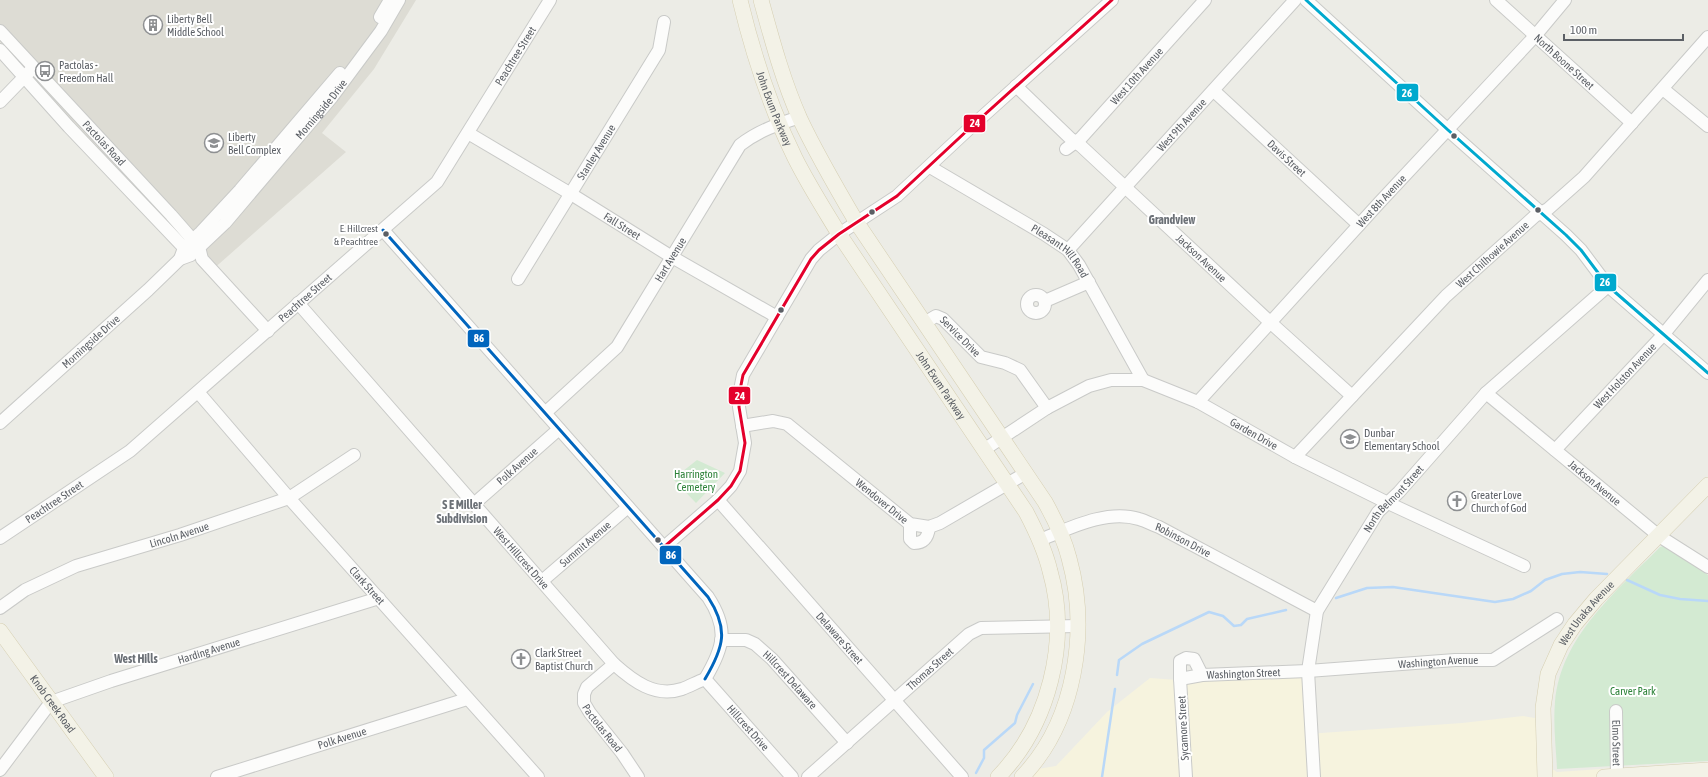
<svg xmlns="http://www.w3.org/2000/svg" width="1708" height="777" viewBox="0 0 1708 777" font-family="'Asap Condensed',sans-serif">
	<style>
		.commercial { fill: #f6f3de }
		.education { fill: #dddcd4 }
		.green { fill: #d3ead2 }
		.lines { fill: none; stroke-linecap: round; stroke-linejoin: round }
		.stream { stroke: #b9d8f8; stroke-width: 2.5 }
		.minor-casing { stroke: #c9cac8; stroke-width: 14 }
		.major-casing { stroke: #d6cfb2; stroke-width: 16 }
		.minor { stroke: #fcfcfb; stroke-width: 12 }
		.major { stroke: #f3f2e7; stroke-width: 15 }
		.bus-1-casing { stroke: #fff; stroke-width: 6 }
		.bus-2-casing { stroke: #fff; stroke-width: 6 }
		.bus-3-casing { stroke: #fff; stroke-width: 6 }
		.bus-1 { stroke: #e4002b; stroke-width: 3 }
		.bus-2 { stroke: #00a9ce; stroke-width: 3 }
		.bus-3 { stroke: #0065bd; stroke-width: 3 }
		.bus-dot { fill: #5b5f65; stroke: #fff; stroke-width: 1.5 }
		.labels { text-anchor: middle; stroke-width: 4; stroke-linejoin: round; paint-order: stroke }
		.bus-label { font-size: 10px; fill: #5b5f65; stroke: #fff; text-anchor: end }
		.poi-label { font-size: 11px; fill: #5b5f65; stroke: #fff; text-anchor: start }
		.street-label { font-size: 11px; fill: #5b5f65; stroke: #fff }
		.park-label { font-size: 11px; fill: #2d8239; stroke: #fff }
		.neighbourhood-label { font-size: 12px; font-weight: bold; fill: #6c7177; stroke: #fff }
		.line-badge { stroke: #fff; stroke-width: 1.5 }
		.badge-label { font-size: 11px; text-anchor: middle; font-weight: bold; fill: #fff }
	</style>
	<rect width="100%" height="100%" fill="#ecece6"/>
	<path class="commercial" d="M1303,677L1307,734L1462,723L1523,716L1535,718L1540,770H1554L1557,772L1616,768L1708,777H1033L1038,769L1056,766L1107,712L1150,678L1191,681Z"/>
	<path class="education" d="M0,0H416L374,69L322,133L346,152L211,271L0,42Z"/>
	<path class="green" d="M697,460L725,473L696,503L673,479Z
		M1663,546L1708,575V761L1557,769C1556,748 1553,724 1555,702C1561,636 1616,592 1660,547Z"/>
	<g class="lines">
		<path class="stream" d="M1627,580L1660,595L1680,599L1708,601
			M1336,598L1367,588L1393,587L1495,602L1513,599L1531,591L1545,580L1562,574L1580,572L1607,574
			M1117,675L1119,660L1142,644L1209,612L1223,616L1234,626L1241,625L1247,619L1286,610
			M976,773L984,758V750L1015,723L1017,715L1033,684
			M1102,777L1115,689"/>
		<g class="minor-casing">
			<g id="minor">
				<path d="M1306,0L1448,130L1566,235L1581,250L1608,286L1708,373"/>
				<path id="s1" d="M1496,0L1632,123"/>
				<path d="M380,17L390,0"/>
				<path id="s2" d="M0,31L171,215L199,247L202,259L268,331"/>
				<path d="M0,50L69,127L189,253"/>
				<path id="s3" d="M1016,86L1071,139L1081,146L1271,323L1352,396"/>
				<path d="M1663,89L1708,126"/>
				<path id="s4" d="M1214,91L1359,225"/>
				<path d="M0,102L30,71"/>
				<path id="s5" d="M468,133L571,194L672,257L777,317"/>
				<path id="s6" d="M1066,149L1081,138L1205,0"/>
				<path id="s7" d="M930,167L1044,234L1068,250L1079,265L1143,380"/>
				<path d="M383,230L708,597C729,629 724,647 705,679"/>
				<path id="s8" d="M1068,250L1295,0"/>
				<path d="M180,259L184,248L201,232L240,190L340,73"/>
				<path id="s9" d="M518,279L659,50L664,22"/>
				<circle cx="1036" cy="304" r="9"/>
				<path d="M1045,301L1089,282"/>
				<path id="s10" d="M298,303L614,664C633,681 655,698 682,689C690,686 697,682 705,679"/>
				<path id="s11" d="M924,323L936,316L943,319L981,357L1005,363L1020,370L1047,408"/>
				<path id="s12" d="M198,392L289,498L538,777"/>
				<path id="s13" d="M1486,393L1659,536L1708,567"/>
				<path id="s14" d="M1198,402L1379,203L1535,36L1565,0"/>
				<path id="s15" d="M545,413L617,347L740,145C758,131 778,124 800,117"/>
				<path id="s16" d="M0,423L148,290L180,259L191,255L225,223L332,97L381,31L399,0"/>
				<path id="s17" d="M742,426L773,421L787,424L910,524L929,527L940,523L1026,473"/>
				<path id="s18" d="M985,449L1047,408L1089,386L1111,380H1143L1198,402L1295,457L1388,503L1524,566"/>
				<path id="s19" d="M1555,450L1663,335L1708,280"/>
				<path id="s20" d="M1295,457L1446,296L1535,216L1548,209L1584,177L1708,37"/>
				<path id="s21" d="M718,500L962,777"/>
				<path id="s22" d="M475,503L559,429"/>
				<path d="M910,524V539L914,543C925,543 928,537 929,527"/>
				<path id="s23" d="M0,538L130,451L437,182L550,0"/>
				<path id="s24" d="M1040,540C1070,528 1107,509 1139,519C1146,521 1153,525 1159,527L1317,611"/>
				<path d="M664,547L718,500L731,486L740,471L745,443L739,407L740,390L743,375L811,259L819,250L839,234L897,196L972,126L1112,0"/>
				<path id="s25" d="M542,581L628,507"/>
				<path id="s26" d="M0,608L25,590L76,566L180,535L289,498L354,455"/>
				<path id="s27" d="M721,640H746L755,644L772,659L847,743"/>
				<path id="s28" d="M614,664L587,687L584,694V703L590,713L622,753L638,777"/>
				<path id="s29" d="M705,679L792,777"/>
				<path id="s30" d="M1180,679L1202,675L1308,671L1455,660H1493L1557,619"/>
				<path id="s31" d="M1616,711L1617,776"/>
				<path id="s32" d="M0,770L51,702L111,681L379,598"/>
				<path id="s33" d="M217,777L467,699"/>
				<path id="s34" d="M808,777L969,634L981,628L1078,626"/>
				<path d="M1186,777L1180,679V661L1186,658L1194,659L1202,675"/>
				<path id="s35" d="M1314,777L1308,671L1317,611L1378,512L1399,492L1486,393L1608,286"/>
			</g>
		</g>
		<g class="major-casing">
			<g id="major">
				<path id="s36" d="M740,0C753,54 770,107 795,158C808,184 824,209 839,234L1026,512C1036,531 1045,550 1050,571C1070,641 1049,725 998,777"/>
				<path d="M761,0C772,40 783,81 800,119C817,155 837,189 857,223L1045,502C1055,520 1064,538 1069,558C1089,630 1076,721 1022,777"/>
				<path id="s37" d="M0,631L106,777"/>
				<path id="s38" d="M1545,777L1543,708L1548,674L1561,645L1575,624L1596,599L1708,485"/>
				<path d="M1604,777L1708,770"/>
			</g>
		</g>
		<use href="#minor" class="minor"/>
		<use href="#major" class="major"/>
		<g class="bus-1-casing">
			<path id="bus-1" d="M664,547L718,500L731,486L740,471L745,443L739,407L740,390L743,375L811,259L819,250L839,234L897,196L972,126L1112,0"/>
		</g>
		<g class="bus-2-casing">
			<path id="bus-2" d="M1306,0L1448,130L1566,235L1581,250L1608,286L1708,373"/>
		</g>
		<g class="bus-3-casing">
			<path id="bus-3" d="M383,230L708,597C729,629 724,647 705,679"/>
		</g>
		<use href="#bus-1" class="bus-1"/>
		<use href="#bus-2" class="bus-2"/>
		<use href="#bus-3" class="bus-3"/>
	</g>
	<defs>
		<g id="building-ring" transform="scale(1)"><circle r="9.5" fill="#fff" stroke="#8e9092" stroke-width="1.5"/><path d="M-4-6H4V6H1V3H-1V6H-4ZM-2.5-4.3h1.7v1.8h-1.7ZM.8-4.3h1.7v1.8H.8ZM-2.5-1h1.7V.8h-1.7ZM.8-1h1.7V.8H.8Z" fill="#8e9092"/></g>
		<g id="bus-ring" transform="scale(1)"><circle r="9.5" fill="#fff" stroke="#8e9092" stroke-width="1.5"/><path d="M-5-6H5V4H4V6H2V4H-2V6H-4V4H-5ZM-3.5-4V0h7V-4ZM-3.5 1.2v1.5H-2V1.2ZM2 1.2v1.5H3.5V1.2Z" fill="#8e9092"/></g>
		<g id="school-ring" transform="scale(1)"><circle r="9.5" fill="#fff" stroke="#8e9092" stroke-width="1.5"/><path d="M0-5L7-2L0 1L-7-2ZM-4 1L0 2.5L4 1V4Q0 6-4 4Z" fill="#8e9092"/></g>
		<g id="church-ring" transform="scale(1)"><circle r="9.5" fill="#fff" stroke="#8e9092" stroke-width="1.5"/><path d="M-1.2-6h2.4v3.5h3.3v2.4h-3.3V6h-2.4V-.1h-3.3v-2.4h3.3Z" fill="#8e9092"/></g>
	</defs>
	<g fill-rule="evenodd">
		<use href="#building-ring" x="153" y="25"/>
		<use href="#bus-ring" x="45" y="71"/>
		<use href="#school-ring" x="214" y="143"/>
		<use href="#school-ring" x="1350" y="439"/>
		<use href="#church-ring" x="1457" y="501"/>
		<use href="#church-ring" x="521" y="659"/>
	</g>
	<g class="bus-dot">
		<circle cx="1454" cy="136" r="3.5"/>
		<circle cx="1538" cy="210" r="3.5"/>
		<circle cx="872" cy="212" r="3.5"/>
		<circle cx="386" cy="234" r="3.5"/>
		<circle cx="781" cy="310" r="3.5"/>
		<circle cx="658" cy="540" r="3.5"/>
	</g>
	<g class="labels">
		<g class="bus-label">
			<text x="378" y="232">E. Hillcrest<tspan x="378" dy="13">&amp; Peachtree</tspan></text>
		</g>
		<g class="poi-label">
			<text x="167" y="23">Liberty Bell<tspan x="167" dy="13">Middle School</tspan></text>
			<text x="59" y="69">Pactolas -<tspan x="59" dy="13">Freedom Hall</tspan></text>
			<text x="228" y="141">Liberty<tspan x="228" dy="13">Bell Complex</tspan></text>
			<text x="1364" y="437">Dunbar<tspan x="1364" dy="13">Elementary School</tspan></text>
			<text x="1471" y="499">Greater Love<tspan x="1471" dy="13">Church of God</tspan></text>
			<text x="535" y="657">Clark Street<tspan x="535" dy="13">Baptist Church</tspan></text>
		</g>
		<g class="street-label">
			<text dy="4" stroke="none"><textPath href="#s23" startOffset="713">Peachtree Street</textPath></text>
			<text dy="4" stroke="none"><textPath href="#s1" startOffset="92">North Boone Street</textPath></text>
			<text dy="4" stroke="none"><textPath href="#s6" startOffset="102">West 10th Avenue</textPath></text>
			<text dy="4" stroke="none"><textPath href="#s16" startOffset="451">Morningside Drive</textPath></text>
			<text dy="4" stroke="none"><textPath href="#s36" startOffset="114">John Exum Parkway</textPath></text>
			<text dy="4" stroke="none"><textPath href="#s8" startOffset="169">West 9th Avenue</textPath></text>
			<text dy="4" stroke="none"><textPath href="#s2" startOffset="153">Pactolas Road</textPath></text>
			<text dy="4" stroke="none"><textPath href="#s9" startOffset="149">Stanley Avenue</textPath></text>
			<text dy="4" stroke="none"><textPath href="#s4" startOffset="99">Davis Street</textPath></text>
			<text dy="4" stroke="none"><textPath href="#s14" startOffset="272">West 8th Avenue</textPath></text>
			<text dy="4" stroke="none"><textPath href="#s5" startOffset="180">Fall Street</textPath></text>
			<text dy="4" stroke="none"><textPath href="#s7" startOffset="156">Pleasant Hill Road</textPath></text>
			<text dy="4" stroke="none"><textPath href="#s20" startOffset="283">West Chilhowie Avenue</textPath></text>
			<text dy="4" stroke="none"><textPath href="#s15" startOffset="200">Hart Avenue</textPath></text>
			<text dy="4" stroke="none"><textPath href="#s3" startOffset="253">Jackson Avenue</textPath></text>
			<text dy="4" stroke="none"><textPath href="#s23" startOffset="389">Peachtree Street</textPath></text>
			<text dy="4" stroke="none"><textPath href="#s11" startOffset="46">Service Drive</textPath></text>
			<text dy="4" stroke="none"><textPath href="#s16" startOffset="122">Morningside Drive</textPath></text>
			<text dy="4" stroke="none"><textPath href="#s19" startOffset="102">West Holston Avenue</textPath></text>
			<text dy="4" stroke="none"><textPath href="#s36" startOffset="438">John Exum Parkway</textPath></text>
			<text dy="4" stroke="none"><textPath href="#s18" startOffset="300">Garden Drive</textPath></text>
			<text dy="4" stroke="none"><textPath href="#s22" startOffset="56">Polk Avenue</textPath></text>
			<text dy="4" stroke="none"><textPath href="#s13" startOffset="141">Jackson Avenue</textPath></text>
			<text dy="4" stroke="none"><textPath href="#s35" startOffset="303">North Belmont Street</textPath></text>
			<text dy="4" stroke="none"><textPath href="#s17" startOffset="168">Wendover Drive</textPath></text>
			<text dy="4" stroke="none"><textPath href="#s23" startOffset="65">Peachtree Street</textPath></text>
			<text dy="4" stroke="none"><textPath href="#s26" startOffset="195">Lincoln Avenue</textPath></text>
			<text dy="4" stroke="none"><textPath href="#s24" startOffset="152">Robinson Drive</textPath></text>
			<text dy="4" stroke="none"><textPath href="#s25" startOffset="57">Summit Avenue</textPath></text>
			<text dy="4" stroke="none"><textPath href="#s10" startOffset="339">West Hillcrest Drive</textPath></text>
			<text dy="4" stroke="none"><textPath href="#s12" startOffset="257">Clark Street</textPath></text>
			<text dy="4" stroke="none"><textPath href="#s38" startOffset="176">West Unaka Avenue</textPath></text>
			<text dy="4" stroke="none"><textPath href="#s21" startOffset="184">Delaware Street</textPath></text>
			<text dy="4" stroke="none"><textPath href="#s32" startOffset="251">Harding Avenue</textPath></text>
			<text dy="4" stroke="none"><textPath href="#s30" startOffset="259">Washington Avenue</textPath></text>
			<text dy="4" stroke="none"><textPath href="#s34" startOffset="163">Thomas Street</textPath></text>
			<text dy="4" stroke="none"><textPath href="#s30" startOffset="64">Washington Street</textPath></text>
			<text dy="4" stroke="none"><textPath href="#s27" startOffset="85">Hillcrest Delaware</textPath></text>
			<text dy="4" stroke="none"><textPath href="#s37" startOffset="90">Knob Creek Road</textPath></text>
			<text dy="4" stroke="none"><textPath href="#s28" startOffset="83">Pactolas Road</textPath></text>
			<text dy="4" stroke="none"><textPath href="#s29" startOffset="65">Hillcrest Drive</textPath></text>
			<text transform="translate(1183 728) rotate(-93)" y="4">Sycamore Street</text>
			<text dy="4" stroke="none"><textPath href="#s33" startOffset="131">Polk Avenue</textPath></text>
			<text dy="4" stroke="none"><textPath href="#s31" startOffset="32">Elmo Street</textPath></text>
		</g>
		<g class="park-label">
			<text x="696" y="478">Harrington<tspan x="696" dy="13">Cemetery</tspan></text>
			<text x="1633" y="695">Carver Park</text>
		</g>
		<g class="neighbourhood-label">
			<text x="1172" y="224">Grandview</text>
			<text x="462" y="509">S E Miller<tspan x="462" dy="14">Subdivision</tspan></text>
			<text x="136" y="663">West Hills</text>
		</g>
	</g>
	<g class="line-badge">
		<rect x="1396" y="83" width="23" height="19" rx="4" fill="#00a9ce"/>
		<rect x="963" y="114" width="23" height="19" rx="4" fill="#e4002b"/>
		<rect x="1594" y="273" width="23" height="19" rx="4" fill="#00a9ce"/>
		<rect x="467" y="329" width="23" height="19" rx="4" fill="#0065bd"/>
		<rect x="728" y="386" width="23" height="19" rx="4" fill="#e4002b"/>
		<rect x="659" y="545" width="23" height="20" rx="4" fill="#0065bd"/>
	</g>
	<g class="badge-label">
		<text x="1407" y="97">26</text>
		<text x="975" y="127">24</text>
		<text x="1605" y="286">26</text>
		<text x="479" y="342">86</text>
		<text x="740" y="400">24</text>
		<text x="671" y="559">86</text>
	</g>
	<path d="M1564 34v6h119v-6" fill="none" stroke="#5b5f65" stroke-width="2"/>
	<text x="1570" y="34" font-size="12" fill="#5b5f65" stroke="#ffffff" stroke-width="3" paint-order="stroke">100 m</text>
</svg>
